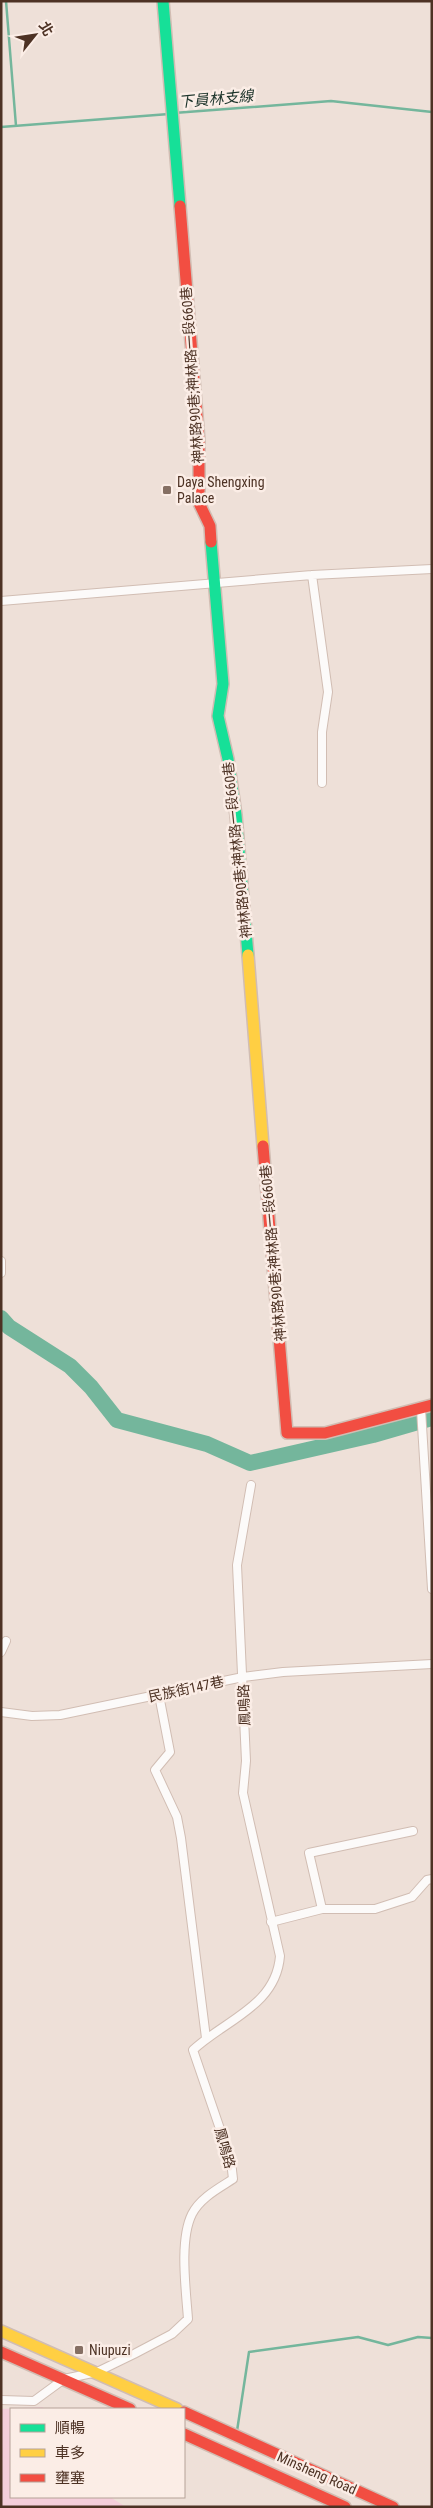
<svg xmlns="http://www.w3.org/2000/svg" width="433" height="2508" viewBox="0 0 433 2508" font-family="'Roboto Condensed','Noto Sans TC',sans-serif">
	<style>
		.green { fill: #f4ceda }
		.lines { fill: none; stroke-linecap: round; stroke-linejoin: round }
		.stream { stroke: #74b69c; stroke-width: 2.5 }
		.river { stroke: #74b69c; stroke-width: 16 }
		.street-casing { stroke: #d1bdb3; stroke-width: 10 }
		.fast-casing { stroke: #d1bdb3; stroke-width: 14 }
		.slow-casing { stroke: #d1bdb3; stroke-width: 14 }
		.jam-casing { stroke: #d1bdb3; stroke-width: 14 }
		.street { stroke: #fcfaf9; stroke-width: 8 }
		.fast { stroke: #16e098; stroke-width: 11 }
		.slow { stroke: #ffcf43; stroke-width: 11 }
		.jam { stroke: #f24e42; stroke-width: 11 }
		.poi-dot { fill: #856f63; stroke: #fbede6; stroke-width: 2 }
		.labels { text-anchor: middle; stroke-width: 5; stroke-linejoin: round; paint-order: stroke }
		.street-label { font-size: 14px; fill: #4d3224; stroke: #fbede6 }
		.poi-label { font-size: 14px; fill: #4d3224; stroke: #fbede6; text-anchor: start }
		.water-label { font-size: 15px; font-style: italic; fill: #1c332a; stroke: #fbede6 }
	</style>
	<rect width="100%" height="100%" fill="#eee0d8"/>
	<path class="green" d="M43,2407L42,2409H11V2497H110L126,2507H1V2409Z"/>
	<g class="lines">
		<path class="stream" d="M6,1L16,126
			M174,113L331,101L432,112
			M1,127L169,114
			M237,2431L249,2352L358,2337L388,2345L418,2337L432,2338"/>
		<path class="river" d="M1,1318L9,1327L70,1366L91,1387L117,1420L207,1444L250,1463L373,1435L432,1418"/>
		<g class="street-casing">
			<path id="street" d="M312,575L328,692L322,732V783
				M1,601L312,575L432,569
				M1,1261V1273
				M421,1409L432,1589
				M1,1652L6,1641
				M159,1695L170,1752L155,1770L177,1817L181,1838L206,2038
				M1,1712L32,1716L60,1715L243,1677L283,1672L432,1664
				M322,1909L309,1853L413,1831
				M271,1922L322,1909H375L412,1897L427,1880L432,1879
				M1,2400L34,2401L64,2379L97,2372L134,2354L172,2334L188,2319C186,2290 179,2240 192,2214C200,2198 219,2188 233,2179L231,2161L193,2050C225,2020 276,2006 280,1956L243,1793L246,1761L237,1565L251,1485"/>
		</g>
		<g class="fast-casing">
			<path id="fast" d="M163,1L180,206
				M211,542L223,684L218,716L228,759L236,815L248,955"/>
		</g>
		<g class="slow-casing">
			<path id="slow" d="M248,955L263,1146
				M1,2331L177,2409"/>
		</g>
		<g class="jam-casing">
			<path id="jam" d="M180,206L199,441V503L210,526L211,542
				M263,1146L287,1433H325L432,1405
				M1,2352L130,2409
				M184,2412L393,2507
				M184,2434L345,2507"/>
		</g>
		<use href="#street" class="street"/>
		<use href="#fast" class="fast"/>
		<use href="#slow" class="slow"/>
		<use href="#jam" class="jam"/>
	</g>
	<g class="poi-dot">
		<rect x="162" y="485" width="10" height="10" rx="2.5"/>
		<rect x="74" y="2345" width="10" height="10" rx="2.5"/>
	</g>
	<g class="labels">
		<g class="street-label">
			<text transform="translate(192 375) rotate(-94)" y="5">神林路90巷;神林路一段660巷</text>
			<text transform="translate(237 850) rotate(-96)" y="5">神林路90巷;神林路一段660巷</text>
			<text transform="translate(273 1253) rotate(-95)" y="5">神林路90巷;神林路一段660巷</text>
			<text transform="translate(186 1689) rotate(-12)" y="5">民族街147巷</text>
			<text transform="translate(244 1705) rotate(-92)" y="5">鳳鳴路</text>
			<text transform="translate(225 2148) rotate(74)" y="5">鳳鳴路</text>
			<text transform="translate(317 2473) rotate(24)" y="5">Minsheng Road</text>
		</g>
		<g class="poi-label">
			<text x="177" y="487">Daya Shengxing<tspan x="177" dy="16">Palace</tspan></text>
			<text x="89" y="2355">Niupuzi</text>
		</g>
		<g class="water-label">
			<text transform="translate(216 99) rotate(-5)" y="5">下員林支線</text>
		</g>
	</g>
	<rect width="433" height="2508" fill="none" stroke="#4d3224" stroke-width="5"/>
	<rect x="10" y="2408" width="175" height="90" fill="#fbede6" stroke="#b5a298"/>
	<rect x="20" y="2424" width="25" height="8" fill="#16e098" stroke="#b5a298"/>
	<text x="55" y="2433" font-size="15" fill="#4d3224">順暢</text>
	<rect x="20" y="2449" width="25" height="8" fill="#ffcf43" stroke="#b5a298"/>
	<text x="55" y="2458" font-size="15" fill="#4d3224">車多</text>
	<rect x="20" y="2474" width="25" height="8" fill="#f24e42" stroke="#b5a298"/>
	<text x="55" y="2483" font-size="15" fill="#4d3224">壅塞</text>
	<g transform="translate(35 35) rotate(60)" stroke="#fbede6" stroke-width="4" paint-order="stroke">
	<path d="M0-4L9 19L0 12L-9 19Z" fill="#4d3224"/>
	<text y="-8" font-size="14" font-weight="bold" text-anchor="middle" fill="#4d3224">北</text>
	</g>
</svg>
